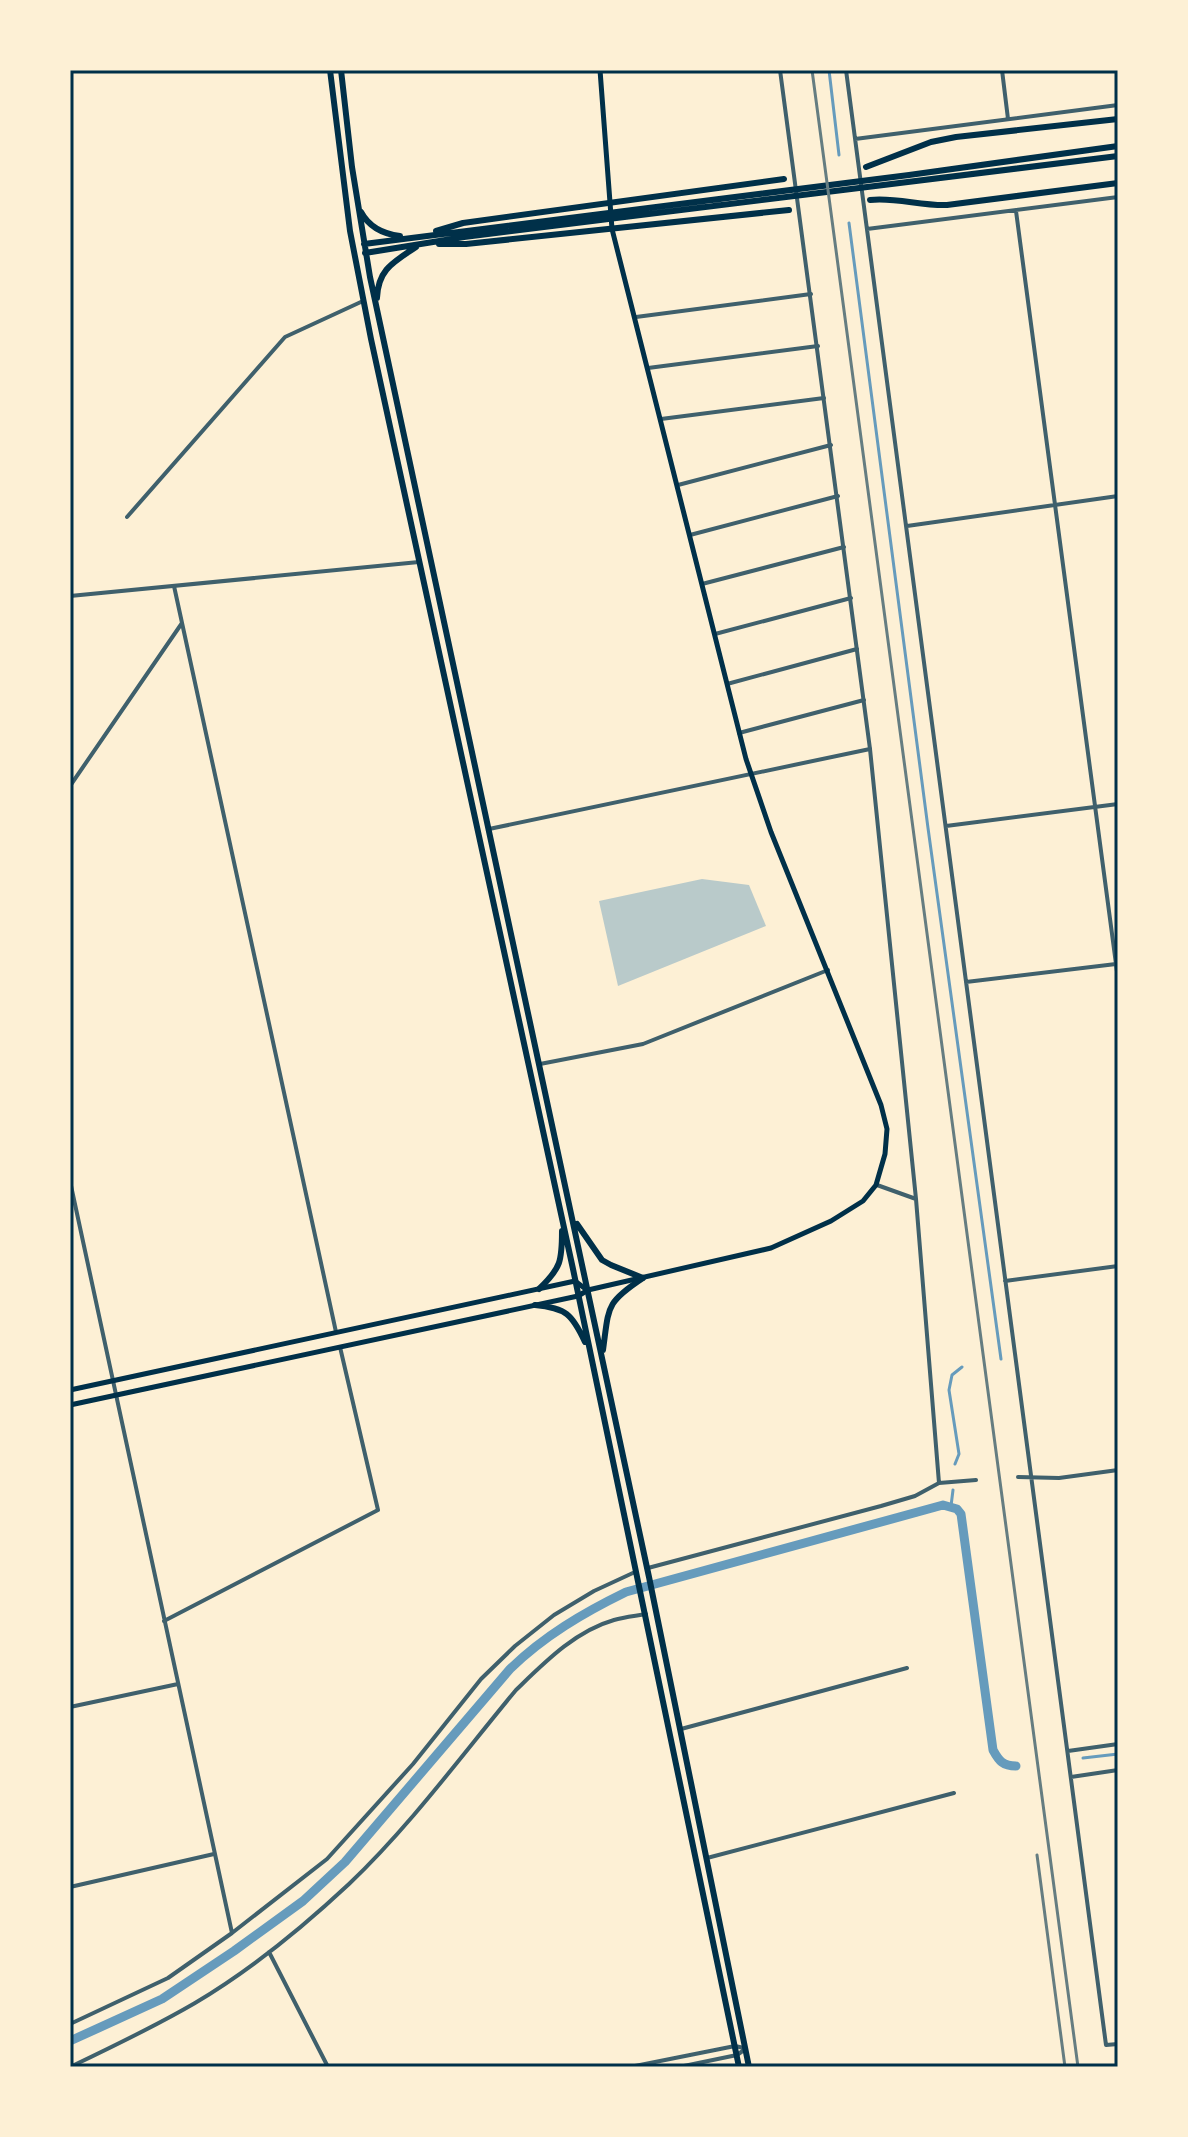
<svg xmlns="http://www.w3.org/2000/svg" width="1188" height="2137" viewBox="0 0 1188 2137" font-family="'DejaVu Sans',sans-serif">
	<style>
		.green { fill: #b9caca }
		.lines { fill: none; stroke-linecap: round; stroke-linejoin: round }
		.stream { stroke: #669bbc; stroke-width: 3 }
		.canal { stroke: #669bbc; stroke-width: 9 }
		.minor { stroke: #3f606c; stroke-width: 4 }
		.tertiary { stroke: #3f606c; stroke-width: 4 }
		.secondary { stroke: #003049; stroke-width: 5 }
		.primary { stroke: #003049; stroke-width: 6 }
		.rail { stroke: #657d81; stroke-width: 3 }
		.neatline { fill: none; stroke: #003049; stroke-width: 3 }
	</style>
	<rect width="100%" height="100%" fill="#fdf0d5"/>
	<path class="green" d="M702,879L749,885L766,926L618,986L599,901Z"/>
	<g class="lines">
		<path class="stream" d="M829,70L839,155
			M849,223L928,828L1001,1359
			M955,1464L959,1454L949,1390L952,1375L962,1367
			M951,1506L953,1490
			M1083,1758L1118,1754"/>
		<path class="canal" d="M70,2041L162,1999L234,1951L303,1901L345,1862L510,1669C544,1636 583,1613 626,1592L943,1505L957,1509L961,1514L993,1750C999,1761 1003,1766 1016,1766"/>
		<path class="minor" d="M846,70L1106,2045L1118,2044
			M1002,70L1008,119
			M855,139L1118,105
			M1016,211L1118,979
			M867,229L1118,197
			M636,317L811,294
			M648,368L818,346
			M661,419L824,398
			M678,485L831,445
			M127,517L285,337L363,301
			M907,526L1118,496
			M690,535L838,496
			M702,584L844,547
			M174,586L336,1332
			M715,634L851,598
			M727,684L857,649
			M739,733L864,700
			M70,786L182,623
			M946,826L1118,804
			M489,829L870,749
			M966,982L1116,964
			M540,1064L643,1044L828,970
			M70,1181L232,1933
			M1005,1281L1118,1266
			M1018,1477L1059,1478L1118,1470
			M164,1621L378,1510L340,1347
			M70,1707L178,1684
			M681,1729L907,1668
			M1068,1751L1118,1744
			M1071,1777L1118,1770
			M707,1858L954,1793
			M70,1887L214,1854
			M269,1952L328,2067
			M70,2024L168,1978L232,1933L327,1859L413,1764L481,1679L515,1646L554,1615L594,1591L635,1572
			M70,2067C112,2047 154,2027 195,2003C249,1971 303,1927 349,1884C410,1826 462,1755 516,1690C544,1663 575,1631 614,1620C624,1617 635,1616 646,1614"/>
		<path class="tertiary" d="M780,70L870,749L916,1199L939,1483
			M70,596L419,562
			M877,1185L916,1199
			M648,1568L881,1506L915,1496L939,1483L976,1480
			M630,2067L735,2046L744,2048
			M679,2067L737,2055L744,2050"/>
		<path class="secondary" d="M70,1390L575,1281L587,1290
			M70,1405L578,1296L588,1290L771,1248L831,1221L863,1201L876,1185L885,1154L887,1129L881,1105L771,832L746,759L612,229L600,70"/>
		<path class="primary" d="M330,70L350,231L371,339L573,1269L739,2067
			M341,70L352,167L370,277L649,1577L749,2067
			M866,167L931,142L956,137L1118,119
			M870,200C895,197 921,206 947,205L1118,183
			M361,212C369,227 383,234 400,236
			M436,231L463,223L784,179
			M364,244L909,175L1118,146
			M439,244H466L789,210
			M365,253L464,237L1118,156
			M377,298C378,269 394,262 416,247
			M577,1224L602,1260L611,1265L643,1278
			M539,1289C561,1268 562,1261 562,1231
			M535,1305C566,1308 572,1314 585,1342
			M603,1350C609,1307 605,1303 643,1278"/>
		<path class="rail" d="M812,70L1078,2067
			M1037,1855L1065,2067"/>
	</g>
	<rect width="1188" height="2137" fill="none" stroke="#fdf0d5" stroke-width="144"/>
	<rect x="72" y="72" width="1044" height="1993" class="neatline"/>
</svg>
